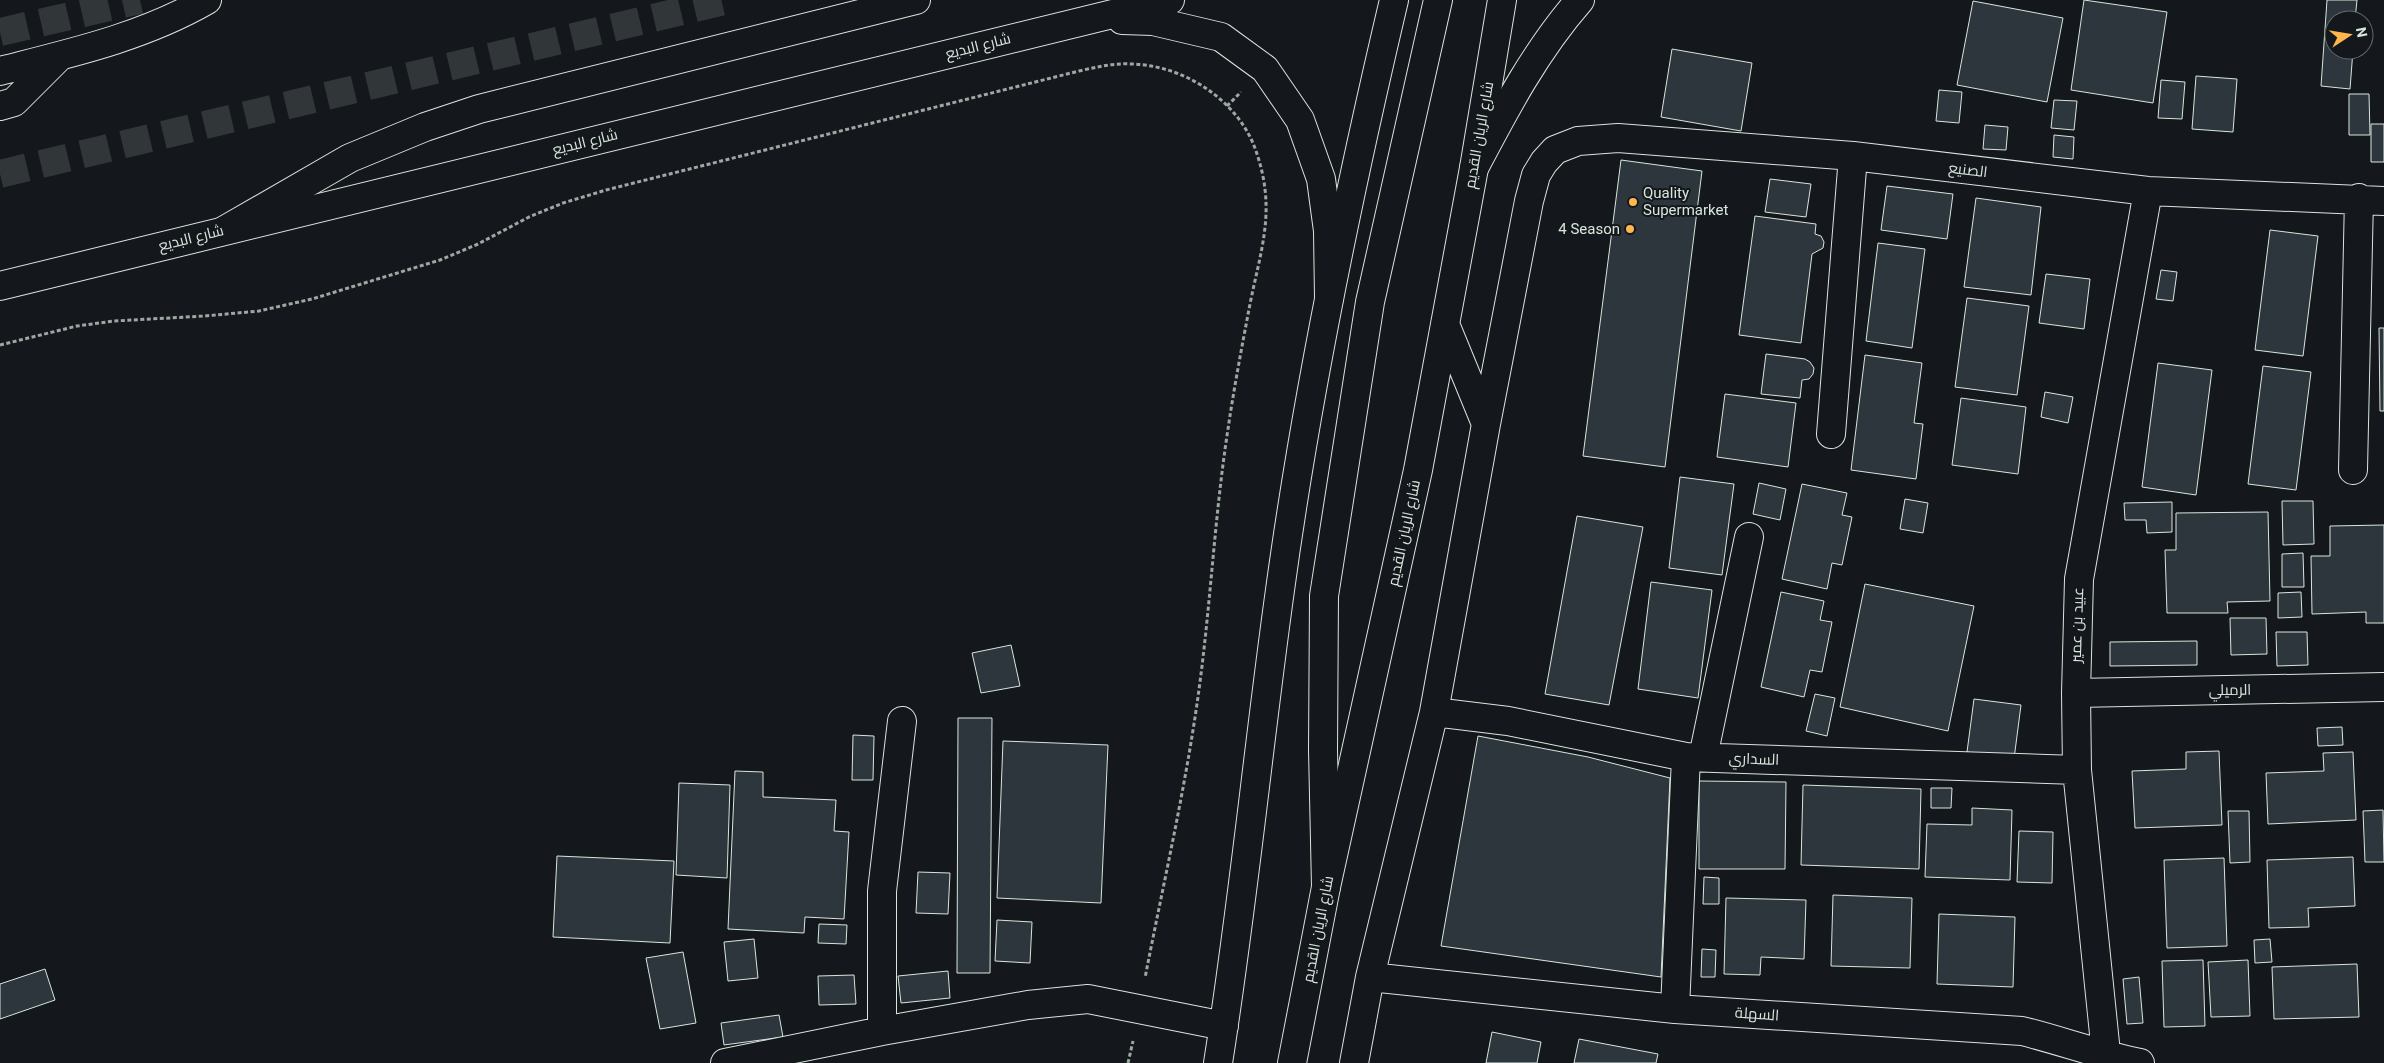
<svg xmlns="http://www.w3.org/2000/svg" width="2384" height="1063" viewBox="0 0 2384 1063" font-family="Roboto,Cairo,sans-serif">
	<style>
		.building { fill: #2c363c; stroke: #d8e6dc }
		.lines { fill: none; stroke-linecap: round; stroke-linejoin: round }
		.highway-tunnel { stroke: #313739; stroke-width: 28; stroke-dasharray: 28 14; stroke-linecap: butt }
		.minor-casing { stroke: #d8e6dc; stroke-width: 30 }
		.major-casing { stroke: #d8e6dc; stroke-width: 30 }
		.highway-casing { stroke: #d8e6dc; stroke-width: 30 }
		.path { stroke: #9da8a2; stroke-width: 3; stroke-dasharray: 4 2.5; stroke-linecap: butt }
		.minor { stroke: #14181c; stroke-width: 28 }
		.major { stroke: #14181c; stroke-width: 28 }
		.highway { stroke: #14181c; stroke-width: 28 }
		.poi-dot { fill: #ffb74d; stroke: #14181c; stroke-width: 2 }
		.labels { text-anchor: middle; stroke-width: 4; stroke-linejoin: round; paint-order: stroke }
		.street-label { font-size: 15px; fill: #d8e6dc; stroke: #14181c }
		.poi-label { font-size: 15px; fill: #d8e6dc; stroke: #14181c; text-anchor: start }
	</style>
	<rect width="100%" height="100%" fill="#14181c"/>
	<path class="building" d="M2084,0L2167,12L2153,103L2071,90Z
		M2327,0H2357L2355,20H2334V50H2353L2350,89L2321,86Z
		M1973,1L2063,18L2047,102L1957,85Z
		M1672,49L1752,63L1741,131L1661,117Z
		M2196,76L2237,79L2233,132L2192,129Z
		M2161,80L2185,82L2182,119L2158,118Z
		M1939,90L1962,92L1959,123L1936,121Z
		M2349,94H2369L2370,135H2349Z
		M2054,100L2077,101L2074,130L2051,128Z
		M2371,124H2384V162H2371Z
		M1985,125L2008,127L2006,150L1983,149Z
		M2054,135L2074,137L2073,159L2053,157Z
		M1621,160L1702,171L1665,467L1583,456Z
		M1770,179L1811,184L1806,217L1765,212Z
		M1887,186L1953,194L1947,239L1881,230Z
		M1976,198L2041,207L2031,295L1964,287Z
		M1755,216L1816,224L1815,234L1821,236L1824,242L1823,248L1812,254L1801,343L1739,335Z
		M2270,230L2318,236L2303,356L2255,350Z
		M1878,243L1925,249L1912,348L1866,341Z
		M2161,270L2177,272L2173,301L2156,299Z
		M2046,274L2090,279L2084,329L2039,323Z
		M1967,298L2029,306L2017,395L1955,387Z
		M2379,328H2384V411H2380Z
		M1766,354L1805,359L1810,362L1814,368L1813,374L1809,379L1802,380L1800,398L1761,394Z
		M1865,355L1922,363L1914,423L1923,424L1916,479L1851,470Z
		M2158,363L2212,370L2196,495L2142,487Z
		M2263,366L2311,372L2296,490L2248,484Z
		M2045,392L2073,397L2068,423L2041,417Z
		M1725,394L1796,403L1788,467L1717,457Z
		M1961,398L2026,407L2018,474L1952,465Z
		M1680,477L1734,484L1722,575L1669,568Z
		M1759,483L1786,489L1780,520L1753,514Z
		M1802,484L1847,493L1842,515L1852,517L1842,565L1832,563L1827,589L1782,579Z
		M1905,499L1928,503L1923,533L1900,529Z
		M2282,501H2313L2314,544L2283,545Z
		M2172,502V532L2147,533L2146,520H2125L2124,503Z
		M2268,512L2270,601L2227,602L2228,613H2167L2165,550H2176V513Z
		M1577,516L1643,527L1609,705L1545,694Z
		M2384,525V623H2366V612L2312,614L2311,556H2330V526Z
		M2303,553L2304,587H2282V554Z
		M1651,582L1712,590L1698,698L1638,689Z
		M1865,584L1974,606L1948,731L1840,707Z
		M1781,592L1824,601L1820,620L1832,622L1822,672L1810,670L1804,697L1761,687Z
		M2301,592L2302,617L2278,618V593Z
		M2230,618H2266L2267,654L2231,655Z
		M2276,632H2307L2308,665L2277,666Z
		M2197,641V665L2110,666V642Z
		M1011,645L1020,686L981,693L972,653Z
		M1815,694L1835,698L1827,736L1806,731Z
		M1974,699L2021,705L2014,759L1967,752Z
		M958,718H992L990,973H957Z
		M2342,727L2343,745L2318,746L2317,728Z
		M853,735L874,736L873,780H852Z
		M1478,736L1588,757L1670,778L1661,977L1441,946Z
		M1003,741L1108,745L1101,903L997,898Z
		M2219,751L2222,825L2135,828L2132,771L2186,769V752Z
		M2353,752L2356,820L2268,824L2266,773L2324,771L2323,753Z
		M735,771L763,772V797L836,800L834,831L849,832L844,919L805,917L804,933L728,929Z
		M1699,781L1786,782L1785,869H1699Z
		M679,783L730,785L727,878L676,875Z
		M1803,785L1921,789L1919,869L1801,865Z
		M1931,788H1952L1951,808H1931Z
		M1972,808L2012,810L2010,880L1925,877L1927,824L1972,825Z
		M2383,810L2384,862H2365L2363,811Z
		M2228,811H2249L2250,862L2230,863Z
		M2019,831L2053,832L2052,883L2017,882Z
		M557,856L674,861L670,943L553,937Z
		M2353,857L2355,906L2308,908L2309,927L2269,928L2267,860Z
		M2224,858L2227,946L2167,948L2164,860Z
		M918,872L950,873L948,914L916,913Z
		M1704,877L1719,878V904H1703Z
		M1833,895L1912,898L1910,968L1831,966Z
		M1726,898L1806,900L1804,959L1761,957L1760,975L1724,974Z
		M1939,914L2015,917L2013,987L1937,984Z
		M997,920L1032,922L1030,963L995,961Z
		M819,924L847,925L846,944L818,943Z
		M754,939L758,978L728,981L724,942Z
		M2270,939L2272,962L2255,963L2254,940Z
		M1702,949L1716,950L1715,977H1701Z
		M683,952L696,1023L660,1029L646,958Z
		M2203,960L2205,1026L2164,1027L2162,961Z
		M2248,960L2250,1016L2211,1017L2208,962Z
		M2357,964L2359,1017L2274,1019L2272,967Z
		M45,969L55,1000L0,1019V984Z
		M948,971L950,998L901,1003L898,976Z
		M854,975L856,1004L819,1005L818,976Z
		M2139,977L2143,1023L2127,1024L2123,979Z
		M779,1015L783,1037L724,1045L721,1023Z
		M1492,1032L1541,1042L1537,1063H1486Z
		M1579,1039L1658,1054L1656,1063H1574Z"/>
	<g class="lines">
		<path class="highway-tunnel" d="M0,32L140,0
			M0,174L728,0"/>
		<g class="minor-casing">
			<path id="minor" d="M1445,324L1486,424
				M1831,434L1853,156
				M2353,470L2359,198
				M2076,693L2384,687
				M1434,712L1508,721L1686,757L2077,770
				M1703,757L1749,537
				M1370,977L1675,1009L2022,1031C2062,1041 2100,1055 2140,1063
				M1675,1009L1686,757
				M882,1031V891L902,721
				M725,1063L882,1031L1028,1005L1088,999L1224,1026
				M1218,1063C1243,906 1258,748 1280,590C1307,392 1348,195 1394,0
				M1292,1063L1326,887L1418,470L1474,168L1502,0
				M1354,1063L1370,977L1434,712L1486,424L1529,201L1536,175L1544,162L1555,150L1578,141L1618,138L1853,156L2148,191L2384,201
				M2107,1063L2077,770L2076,693L2079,579L2148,191"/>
		</g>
		<g class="major-casing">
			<path id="major" d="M1122,20L1153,21L1221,37L1265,69L1300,120L1321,179L1328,231L1329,298
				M0,71C71,53 143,37 207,0
				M0,106L14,102L60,56
				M1474,168C1505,109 1536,50 1580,0
				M0,286L1170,0
				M1326,887L1323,750L1324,596L1370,302L1438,0"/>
		</g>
		<g class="highway-casing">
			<path id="highway" d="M225,230L350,158L425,127L479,109L916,0"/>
		</g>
		<path class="path" d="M1227,106L1241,92
			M0,345L77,326L114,321L205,316L259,311L312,299L440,260L478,244L529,217L563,203L606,190L1079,71C1097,67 1113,63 1131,64C1185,65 1241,102 1257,154C1276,211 1261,249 1250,304C1242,346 1234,388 1228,429C1215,513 1211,598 1200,682C1187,782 1164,880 1145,978
			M1128,1063L1133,1041"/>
		<use href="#minor" class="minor"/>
		<use href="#major" class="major"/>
		<use href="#highway" class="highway"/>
	</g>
	<g class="poi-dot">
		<circle cx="1633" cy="202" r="5"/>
		<circle cx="1630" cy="229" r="5"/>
	</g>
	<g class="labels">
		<g class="street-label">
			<text transform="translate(978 46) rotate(-14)" y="5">شارع البديع</text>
			<text transform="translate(1479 135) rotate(-80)" y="5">شارع الريان القديم</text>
			<text transform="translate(585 142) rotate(-14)" y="5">شارع البديع</text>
			<text transform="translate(1968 170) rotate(7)" y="5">الصنيع</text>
			<text transform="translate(191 238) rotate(-14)" y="5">شارع البديع</text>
			<text transform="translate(1404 533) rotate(-78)" y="5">شارع الريان القديم</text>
			<text transform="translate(2077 625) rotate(-88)" y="5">عبيد بن عمير</text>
			<text transform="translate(2230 690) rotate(-1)" y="5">الرميلي</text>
			<text transform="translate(1754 759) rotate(2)" y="5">السداري</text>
			<text transform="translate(1318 929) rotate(-79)" y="5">شارع الريان القديم</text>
			<text transform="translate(1757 1014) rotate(4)" y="5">السهلة</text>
		</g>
		<g class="poi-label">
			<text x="1643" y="198">Quality<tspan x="1643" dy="17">Supermarket</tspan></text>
			<text x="1620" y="234" text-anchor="end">4 Season</text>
		</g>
	</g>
	<g transform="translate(2349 35) rotate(78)"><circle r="24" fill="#14181c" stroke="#626a69"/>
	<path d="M0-4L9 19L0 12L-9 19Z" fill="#ffb74d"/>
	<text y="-8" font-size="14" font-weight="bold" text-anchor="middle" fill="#d8e6dc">N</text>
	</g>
</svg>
